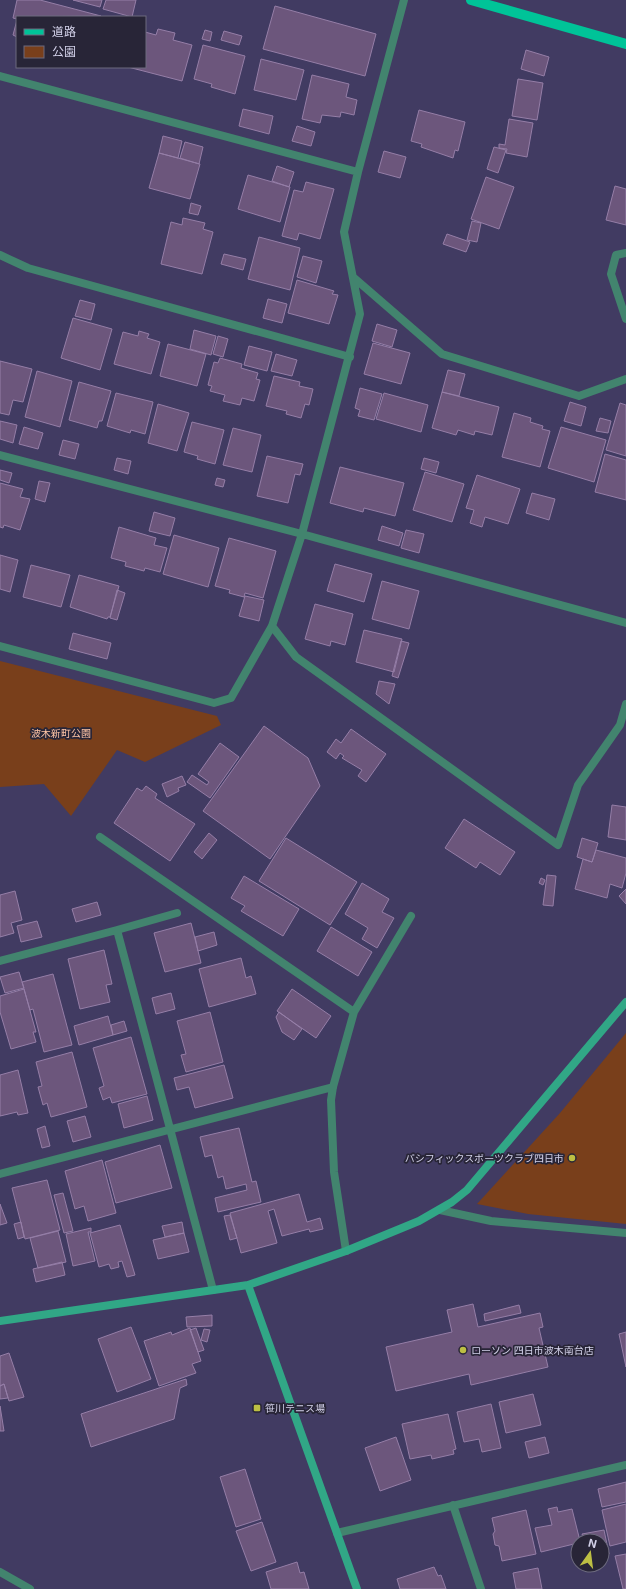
<svg xmlns="http://www.w3.org/2000/svg" width="626" height="1589" viewBox="0 0 626 1589" font-family="Inter,'Noto Sans JP',sans-serif">
	<style>
		.green { fill: #793f1b }
		.building { fill: #6c567c; stroke: #957ea7 }
		.lines { fill: none; stroke-linecap: round; stroke-linejoin: round }
		.street { stroke: #42846e; stroke-width: 8 }
		.secondary { stroke: #31a786; stroke-width: 8 }
		.primary { stroke: #00c398; stroke-width: 10 }
		.poi-dot { fill: #bdbf43; stroke: #282537; stroke-width: 1.5 }
		.labels { text-anchor: middle; stroke-width: 3.5; stroke-linejoin: round; paint-order: stroke }
		.park-label { font-size: 10px; fill: #ffc4a5; stroke: #282537 }
		.poi-label { font-size: 10px; fill: #d3d1e9; stroke: #282537; text-anchor: start }
	</style>
	<rect width="100%" height="100%" fill="#413b62"/>
	<path class="green" d="M0,661L217,716L221,725L145,762L117,750L71,816L44,784L0,787Z
		M626,1033V1224L528,1214L477,1204L560,1113Z"/>
	<path class="building" d="M17,0H40L101,16L17,17V19L13,18Z
		M73,0H102L100,7Z
		M106,0H136L132,17L103,9Z
		M275,6L376,34L365,76L263,49Z
		M17,20V37L13,35Z
		M158,29L175,33L173,40L192,45L182,81L128,67H145V32L156,35Z
		M205,30L212,32L210,41L202,39Z
		M224,31L242,36L239,45L221,40Z
		M203,45L245,56L235,94L211,87L212,84L194,79Z
		M526,50L549,57L544,76L521,69Z
		M261,59L304,70L296,100L254,90Z
		M312,75L349,84L346,97L357,100L354,115L341,112L340,117L322,115L320,123L302,119Z
		M518,79L543,83L537,120L512,116Z
		M243,109L273,116L269,134L239,126Z
		M419,110L465,122L458,151L455,150L453,158L421,147L422,144L411,141Z
		M509,119L533,123L527,157L506,153L507,149L499,148V144L505,145Z
		M297,126L315,132L311,146L292,141Z
		M163,136L182,141L178,158L159,153Z
		M185,142L203,147L199,164L180,158Z
		M494,147L506,150L498,173L487,169Z
		M384,151L406,157L400,178L378,172Z
		M159,153L200,164L190,199L149,188Z
		M277,166L294,172L289,187L272,181Z
		M248,175L290,187L280,222L238,209Z
		M486,177L514,187L499,229L471,219Z
		M306,182L334,189L320,239L299,233L297,240L282,236L294,190L303,192Z
		M615,186L626,189V225L606,220Z
		M191,203L201,206L198,215L189,213Z
		M183,218L205,223L203,229L213,232L202,274L161,264L171,222L182,225Z
		M472,221L481,223L477,242L467,240Z
		M447,234L470,242L466,252L443,244Z
		M259,237L300,248L290,290L248,279Z
		M224,254L246,259L243,270L221,264Z
		M303,256L322,261L316,283L297,277Z
		M297,280L334,291L332,294L338,295L329,324L288,313Z
		M268,299L287,304L282,323L263,318Z
		M80,300L95,304L91,320L75,316Z
		M73,318L112,329L100,370L61,358Z
		M377,324L397,330L392,347L372,341Z
		M194,330L216,336L211,355L190,349Z
		M139,331L149,334L147,338L160,342L151,374L114,364L123,332L138,336Z
		M218,336L228,339L223,357L213,354Z
		M373,343L410,353L401,384L364,374Z
		M168,344L206,354L197,386L160,376Z
		M249,346L272,352L267,371L244,365Z
		M276,354L297,360L292,376L271,371Z
		M220,358L242,364L241,368L258,373L256,379L260,380L254,401L242,398L240,405L223,401L225,395L210,391L212,386L208,385L214,362L218,363Z
		M0,361L32,369L23,402L13,400L9,415L0,413Z
		M448,370L465,374L459,396L442,392Z
		M37,371L72,381L60,427L25,417Z
		M274,376L300,382L299,386L313,389L309,405L305,404L301,418L286,414L287,411L266,406Z
		M79,382L111,391L102,421H99L97,428L69,420Z
		M360,388L382,394L374,420L358,416L360,410L355,408Z
		M442,392L499,407L492,435L475,431L474,435L458,430L456,435L432,428Z
		M116,393L153,402L145,434L131,430L130,433L107,426Z
		M384,393L428,405L421,432L376,419Z
		M570,402L586,407L581,426L564,421Z
		M620,403L626,405V456L606,450Z
		M158,404L189,413L177,451L148,443Z
		M514,413L531,418L530,422L543,426L542,429L550,431L540,467L502,457Z
		M600,418L611,421L608,433L596,431Z
		M0,421L17,425L13,443L0,439Z
		M192,422L224,430L215,464L197,459L198,456L184,452Z
		M24,427L43,433L38,449L19,444Z
		M561,427L606,440L594,482L548,468Z
		M233,428L261,435L252,472L223,465Z
		M63,440L79,444L75,459L59,455Z
		M605,454L626,460V500L595,492Z
		M267,456L303,464L300,475L295,474L288,503L257,496Z
		M117,458L131,461L128,474L114,470Z
		M424,458L439,462L436,473L421,469Z
		M340,467L404,483L395,516L364,508L363,512L330,503Z
		M0,470L12,473L9,483L0,480Z
		M425,472L464,484L452,522L413,510Z
		M477,475L520,489L508,524L485,517L482,527L470,523L474,510L466,508Z
		M217,478L225,480L223,487L215,485Z
		M39,481L50,483L45,502L35,499Z
		M0,483L23,489L20,497L30,499L20,530L4,525L3,528L0,527Z
		M532,493L555,499L549,520L526,513Z
		M154,512L175,518L170,536L149,531Z
		M382,526L403,533L399,546L378,540Z
		M119,527L156,538L154,545L167,548L160,572L145,568L144,571L125,566L126,562L111,558Z
		M406,530L424,534L419,553L401,548Z
		M174,535L219,548L208,587L163,574Z
		M229,538L276,551L263,598L245,593L244,597L229,593L230,590L215,586Z
		M0,555L18,560L10,592L0,589Z
		M335,564L372,574L364,602L327,591Z
		M31,565L70,575L61,607L23,597Z
		M79,575L119,586L110,617H108L107,619L70,607Z
		M382,581L419,591L409,629L372,619Z
		M117,590L125,593L117,620L110,618Z
		M245,596L264,600L259,621L239,616Z
		M315,604L353,614L345,645L331,641L330,646L305,639Z
		M364,630L402,639L394,672L356,662Z
		M73,633L111,643L107,659L69,649Z
		M401,641L409,643L398,678L392,676Z
		M379,681L395,684L389,704L376,694Z
		M264,726L308,758L320,786L270,859L203,811Z
		M351,729L386,754L366,782L358,776L362,770L342,758L344,756L340,753L336,759L327,752L336,739L341,743Z
		M220,743L239,757L210,798L187,782L192,775L207,785L209,782L198,774Z
		M182,776L186,785L178,788L179,791L167,797L162,784Z
		M146,786L157,794L155,798L195,824L170,861L114,823L137,788L142,791Z
		M612,805L626,807V840L608,837Z
		M464,819L515,852L500,875L480,862L476,868L445,848Z
		M209,833L217,840L202,859L194,852Z
		M286,838L357,882L330,925L259,881Z
		M582,838L598,843L592,862L577,857Z
		M596,850L626,858V873L622,888L610,884L607,898L575,889L583,859L592,862Z
		M547,875L556,876L553,906L543,905Z
		M244,876L299,909L283,936L241,911L245,906L231,898Z
		M541,878L545,880L543,885L539,883Z
		M362,883L389,899L382,912L394,918L377,948L362,939L368,928L345,914Z
		M626,889V904L619,896Z
		M15,891L22,920L11,923L14,933L0,937V895Z
		M97,902L101,915L76,922L72,909Z
		M37,921L42,937L21,942L17,926Z
		M191,923L201,963L165,972L154,933Z
		M331,927L372,952L358,976L317,951Z
		M214,932L217,945L198,951L195,937Z
		M104,950L112,984L106,985L110,1002L80,1009L68,959Z
		M241,958L246,978L251,976L256,994L209,1007L199,969Z
		M19,972L24,988L5,993L0,977Z
		M53,974L72,1045L44,1052L33,1009L30,1010L22,982Z
		M24,989L36,1032H33L36,1042L11,1049L0,1012V996Z
		M292,989L331,1016L316,1038L277,1011Z
		M171,993L175,1009L156,1014L152,998Z
		M210,1012L223,1062L186,1072L181,1055L186,1054L177,1021Z
		M279,1012L302,1029L294,1040L282,1032L276,1017Z
		M108,1016L113,1035L79,1045L74,1026Z
		M124,1021L127,1031L113,1035L111,1025Z
		M131,1037L147,1094L112,1103L110,1097L103,1100L99,1088L104,1086L93,1048Z
		M72,1052L87,1107L51,1117L47,1103L43,1105L38,1087L42,1086L36,1062Z
		M224,1065L233,1098L195,1108L189,1087L177,1090L174,1078Z
		M18,1070L28,1113L18,1115L17,1112L0,1116V1075Z
		M147,1096L153,1120L124,1128L118,1104Z
		M85,1116L91,1137L73,1142L67,1121Z
		M45,1126L50,1146L42,1148L37,1129Z
		M239,1128L252,1182L256,1181L261,1202L218,1212L215,1198L247,1190L246,1184L226,1189L223,1176L218,1178L212,1155L205,1157L200,1137Z
		M160,1145L172,1188L116,1203L105,1162Z
		M102,1160L116,1213L88,1221L84,1206L75,1209L65,1171Z
		M47,1180L60,1230L25,1239L12,1188Z
		M63,1193L73,1231L64,1233L54,1195Z
		M299,1194L307,1222L320,1218L323,1229L310,1232L309,1229L282,1236L274,1209L268,1211L277,1243L241,1253L230,1213Z
		M0,1204L7,1223L0,1225Z
		M230,1215L237,1238L230,1240L224,1216Z
		M21,1222L24,1237L18,1239L14,1224Z
		M182,1222L184,1233L165,1237L162,1226Z
		M120,1225L135,1275L127,1277L122,1261L118,1262L119,1267L111,1269L109,1264L99,1267L90,1233Z
		M91,1228V1232H88L95,1261L73,1266L66,1234Z
		M58,1231L66,1262L38,1268L30,1238Z
		M184,1233L189,1252L158,1259L153,1240Z
		M62,1262L65,1275L36,1282L33,1269Z
		M473,1304L478,1327L540,1313L543,1327L539,1328L548,1367L471,1385L469,1374L396,1391L386,1347L452,1332L447,1310Z
		M519,1305L521,1313L485,1321L484,1314Z
		M212,1315V1326L187,1327L186,1317Z
		M131,1327L151,1379L117,1392L98,1339Z
		M190,1328L201,1361L192,1364L196,1373L159,1386L144,1341L171,1332L172,1335Z
		M196,1328L204,1350L198,1352L190,1330Z
		M204,1329L210,1330L207,1342L201,1340Z
		M626,1332V1367L619,1334Z
		M9,1353L24,1397L9,1401L4,1384L0,1386V1356Z
		M186,1379L187,1385L180,1388L174,1419L91,1447L81,1414Z
		M4,1384L8,1398L0,1399V1386Z
		M533,1394L541,1425L506,1433L499,1402Z
		M491,1404L501,1448L482,1452L479,1439L464,1442L457,1412Z
		M0,1406L4,1431H0Z
		M448,1414L456,1449L453,1450L454,1454L432,1459L431,1455L410,1459L402,1424Z
		M396,1437L411,1480L380,1491L365,1448Z
		M545,1437L549,1453L529,1458L525,1442Z
		M245,1469L261,1519L236,1527L220,1477Z
		M626,1482V1502L602,1507L598,1489Z
		M626,1504V1542L610,1546L602,1510Z
		M557,1507L558,1512L572,1509L580,1541H578V1543L541,1552L535,1528L552,1525L548,1509Z
		M526,1510L536,1554L502,1561L499,1546L495,1545L493,1534L495,1531L492,1518Z
		M262,1522L276,1562L251,1571L236,1531Z
		M604,1530L609,1554L602,1556V1541H584L582,1534Z
		M626,1554V1589H623L615,1556Z
		M297,1562L300,1573L304,1572L309,1589H271L266,1572Z
		M434,1567L438,1576L441,1575L446,1589H400L397,1579Z
		M538,1568L542,1589H516L513,1573Z"/>
	<g class="lines">
		<path class="street" d="M0,76L358,172
			M626,253L616,255L611,274L626,319
			M0,255L28,268L350,357
			M353,277L442,354L579,396L626,379
			M0,455L302,534L626,623
			M272,626L296,657L558,845L578,785L620,725L626,704
			M0,646L214,703L231,698L272,626L302,534L360,314L344,232L358,172L404,0
			M100,837L354,1012
			M117,930L177,913
			M0,961L117,930L213,1290
			M0,1174L333,1087
			M440,1210L491,1221L626,1233
			M346,1251L334,1172L331,1100L333,1087L354,1012L411,916
			M453,1505L481,1589
			M337,1533L626,1465
			M0,1572L30,1589"/>
		<path class="secondary" d="M248,1285L357,1589
			M0,1321L248,1285L346,1251L419,1221L452,1202L467,1190L626,1002"/>
		<path class="primary" d="M471,0L626,44"/>
	</g>
	<g class="poi-dot">
		<circle cx="572" cy="1158" r="4"/>
		<circle cx="463" cy="1350" r="4"/>
		<rect x="253" y="1404" width="8" height="8" rx="2"/>
	</g>
	<g class="labels">
		<g class="park-label">
			<text x="61" y="737">波木新町公園</text>
		</g>
		<g class="poi-label">
			<text x="564" y="1162" text-anchor="end">パシフィックスポーツクラブ四日市</text>
			<text x="471" y="1354">ローソン 四日市波木南台店</text>
			<text x="265" y="1412">笹川テニス場</text>
		</g>
	</g>
	<rect x="16" y="16" width="130" height="52" fill="#282537" stroke="#6c6a7e"/>
	<rect x="24" y="29" width="20" height="6" fill="#00c398" stroke="#6c6a7e"/>
	<text x="52" y="36" font-size="12" fill="#d3d1e9">道路</text>
	<rect x="24" y="46" width="20" height="12" fill="#793f1b" stroke="#6c6a7e"/>
	<text x="52" y="56" font-size="12" fill="#d3d1e9">公園</text>
	<g transform="translate(590 1553) rotate(14)"><circle r="19" fill="#282537" stroke="#6c6a7e"/>
	<path d="M0-3L7 15L0 10L-7 15Z" fill="#bdbf43"/>
	<text y="-6" font-size="11" font-weight="bold" text-anchor="middle" fill="#d3d1e9">N</text>
	</g>
</svg>
